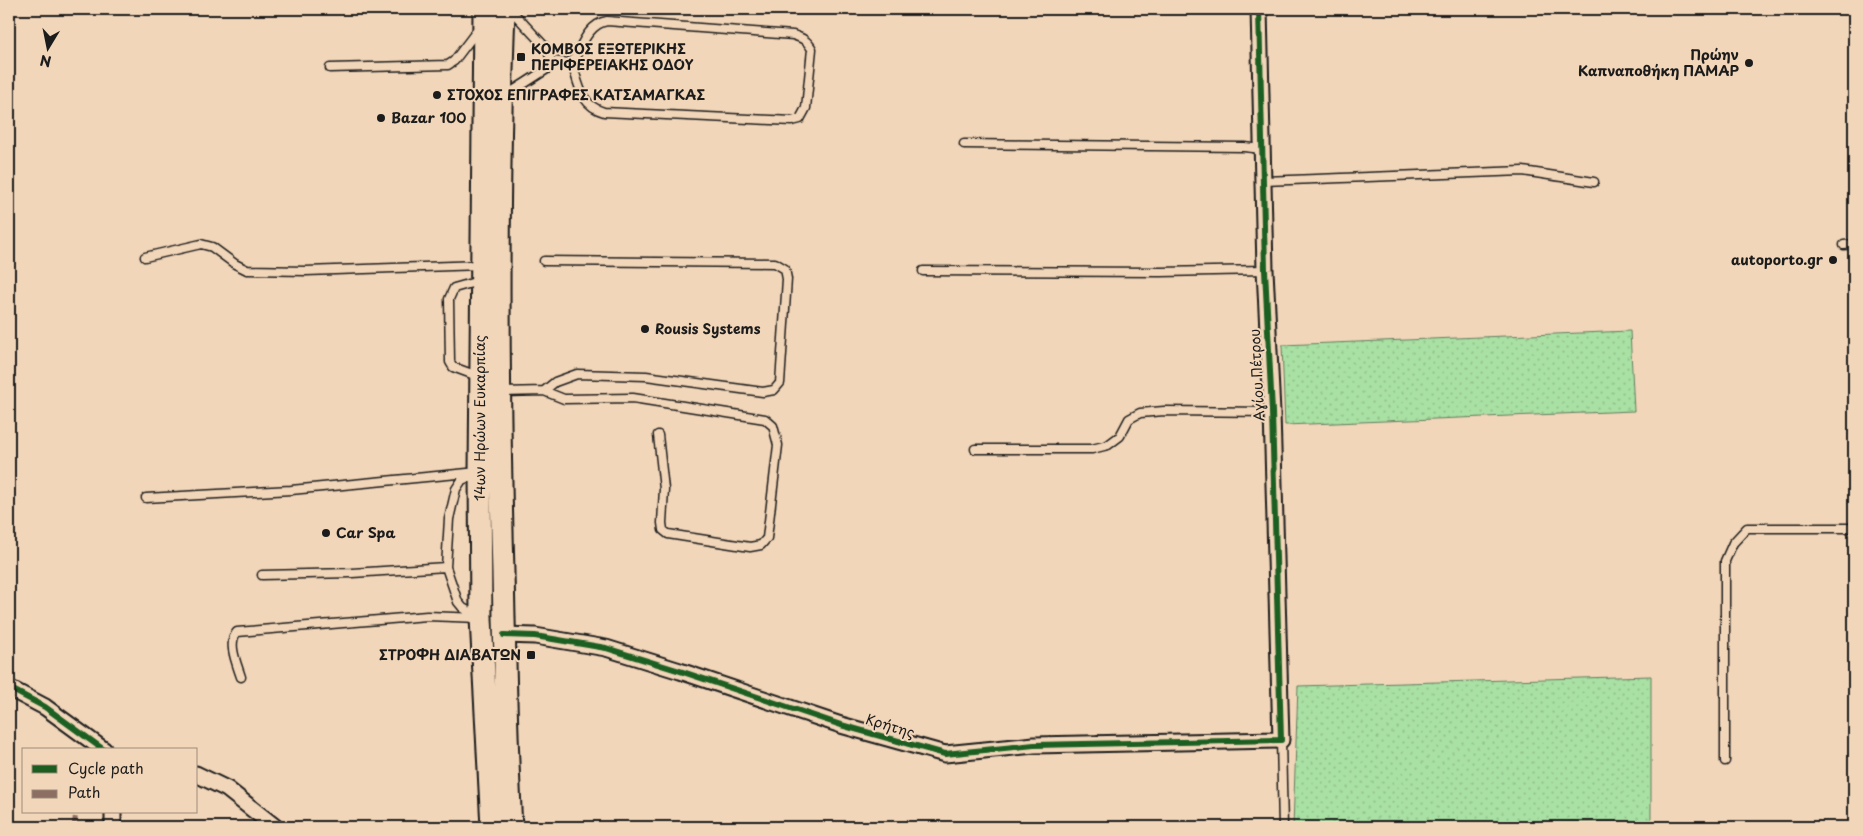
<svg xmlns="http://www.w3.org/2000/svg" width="1863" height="836" viewBox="0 0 1863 836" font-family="'Playpen Sans',sans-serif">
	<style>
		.grass { fill: url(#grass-dots); stroke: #627e60 }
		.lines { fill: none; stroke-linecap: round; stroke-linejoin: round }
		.service-casing { stroke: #1c1c1c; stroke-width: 11 }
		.minor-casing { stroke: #1c1c1c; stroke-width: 19 }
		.secondary-casing { stroke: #1c1c1c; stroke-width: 25 }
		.service { stroke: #f2d6b9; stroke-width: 8 }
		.minor { stroke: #f2d6b9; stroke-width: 15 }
		.secondary { stroke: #f2d6b9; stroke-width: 21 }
		.quiet { stroke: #8d6e63; stroke-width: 5; stroke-dasharray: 10 5; stroke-linecap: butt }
		.cycleway-casing { stroke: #f2d6b9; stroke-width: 9 }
		.cycleway { stroke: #1b5e20; stroke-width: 6 }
		.poi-dot { fill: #1c1c1c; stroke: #f2d6b9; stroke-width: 2 }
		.labels { text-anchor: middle; stroke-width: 4; stroke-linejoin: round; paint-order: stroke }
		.poi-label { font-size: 14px; font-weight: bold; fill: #1c1c1c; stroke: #f2d6b9; text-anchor: start }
		.street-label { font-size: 14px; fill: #1c1c1c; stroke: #f2d6b9 }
	</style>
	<defs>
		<pattern id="grass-dots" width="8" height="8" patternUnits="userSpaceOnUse" patternTransform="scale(1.25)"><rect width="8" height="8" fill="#a9e0a3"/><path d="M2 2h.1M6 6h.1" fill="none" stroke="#91c08c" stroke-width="1.8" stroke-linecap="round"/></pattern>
	</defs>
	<rect width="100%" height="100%" fill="#f2d6b9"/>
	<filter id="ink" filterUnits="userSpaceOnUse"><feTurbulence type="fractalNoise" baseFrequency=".02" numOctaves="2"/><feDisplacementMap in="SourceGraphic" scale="10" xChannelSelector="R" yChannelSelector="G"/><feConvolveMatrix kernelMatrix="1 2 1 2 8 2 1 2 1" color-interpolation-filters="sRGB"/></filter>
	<g filter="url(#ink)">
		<path class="grass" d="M1630,331L1634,411L1285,425L1282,345Z
			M1651,676V821L1293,827L1298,686Z"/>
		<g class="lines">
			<g class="service-casing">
				<path id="service" d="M551,61L572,63C579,84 580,105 604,112L792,121L800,119L806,108L812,49C807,40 802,38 793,35L607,21C588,24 581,47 572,63
					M330,68L448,65L454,61L479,28
					M505,96L547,69L551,61L548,50L510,9
					M964,144L1244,147L1262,149
					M1263,181L1523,171L1594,182
					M1844,245L1854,244
					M145,257L201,244L212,247L235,264L247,270L306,271L481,265
					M544,261L775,263L785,269L787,279L780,383L774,390L763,392L646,376L577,374L555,382L544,391
					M923,271L1161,272L1265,270
					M479,281L454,288L449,299L450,362L453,367L480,377
					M500,392L544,391L564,399L633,398L765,419L773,426L778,445L767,538L761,545L750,547L668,534L663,530L662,523L664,489L658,435
					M975,449H1092L1108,445L1120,436L1129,419L1140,413L1164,411L1272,412
					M471,476L462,480L456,489L449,519L446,567L458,602L463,608L479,617
					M146,498L291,490L478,472
					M262,575L352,573L446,567
					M241,677C237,664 227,643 237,632L427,616L479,618
					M1281,740L1283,827
					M1725,761V561L1733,543L1747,528H1854"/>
			</g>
			<g class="minor-casing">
				<path id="minor" d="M504,635L535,636L606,648L680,671L841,725L945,754L1034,745L1281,740L1272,412L1265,270L1259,9
					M9,688L45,707L104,750
					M196,774L227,789L275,827
					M113,812V827"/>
			</g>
			<g class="secondary-casing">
				<path id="secondary" d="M484,9L480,472L481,618L492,827
					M504,9C497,196 498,385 503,572C505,657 506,742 511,827"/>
			</g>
			<use href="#service" class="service"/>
			<use href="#minor" class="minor"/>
			<use href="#secondary" class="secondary"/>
			<path class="quiet" d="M74,827L76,812"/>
			<g class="cycleway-casing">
				<path id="cycleway" d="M504,635L535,636L606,648L680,671L841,725L945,754L1034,745L1281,740L1272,412L1265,270L1259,9
					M9,688L45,707L104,750"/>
			</g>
			<use href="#cycleway" class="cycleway"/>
		</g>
	</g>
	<g class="poi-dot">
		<rect x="516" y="52" width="10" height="10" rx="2.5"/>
		<circle cx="1749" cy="63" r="5"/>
		<circle cx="437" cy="95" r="5"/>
		<circle cx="381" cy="118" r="5"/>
		<circle cx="1833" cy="260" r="5"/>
		<circle cx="645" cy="329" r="5"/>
		<circle cx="326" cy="533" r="5"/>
		<rect x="526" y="650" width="10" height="10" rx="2.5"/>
	</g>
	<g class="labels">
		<g class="poi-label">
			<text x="531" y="54">ΚΟΜΒΟΣ ΕΞΩΤΕΡΙΚΗΣ<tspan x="531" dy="16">ΠΕΡΙΦΕΡΕΙΑΚΗΣ ΟΔΟΥ</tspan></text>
			<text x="1739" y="60" text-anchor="end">Πρώην<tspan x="1739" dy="16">Καπναποθήκη ΠΑΜΑΡ</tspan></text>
			<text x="447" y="100">ΣΤΟΧΟΣ ΕΠΙΓΡΑΦΕΣ ΚΑΤΣΑΜΑΓΚΑΣ</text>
			<text x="391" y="123">Bazar 100</text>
			<text x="1823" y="265" text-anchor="end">autoporto.gr</text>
			<text x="655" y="334">Rousis Systems</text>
			<text x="336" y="538">Car Spa</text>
			<text x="521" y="660" text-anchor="end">ΣΤΡΟΦΗ ΔΙΑΒΑΤΩΝ</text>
		</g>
		<g class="street-label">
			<text transform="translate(1257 375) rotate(-93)" y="5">Αγίου Πέτρου</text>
			<text transform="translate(480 418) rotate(-90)" y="5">14ων Ηρώων Ευκαρπίας</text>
			<text transform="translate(890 726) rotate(17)" y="5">Κρήτης</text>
		</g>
	</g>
	<rect width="1863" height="836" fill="none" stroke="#f2d6b9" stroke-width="30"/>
	<rect x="15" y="15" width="1833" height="806" fill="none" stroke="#1c1c1c" stroke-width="2" filter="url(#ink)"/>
	<rect x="22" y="748" width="175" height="65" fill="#f2d6b9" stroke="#9c8c7a"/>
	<rect x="32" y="765" width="25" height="8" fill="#1b5e20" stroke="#9c8c7a"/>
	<text x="68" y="774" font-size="15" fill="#1c1c1c">Cycle path</text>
	<rect x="32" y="790" width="25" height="8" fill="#8d6e63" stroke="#9c8c7a"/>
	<text x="68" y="798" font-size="15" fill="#1c1c1c">Path</text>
	<g transform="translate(48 48) rotate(190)" stroke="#f2d6b9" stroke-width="4" paint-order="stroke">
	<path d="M0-4L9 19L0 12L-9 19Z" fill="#1c1c1c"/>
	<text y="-8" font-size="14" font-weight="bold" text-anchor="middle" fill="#1c1c1c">N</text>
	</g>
</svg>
